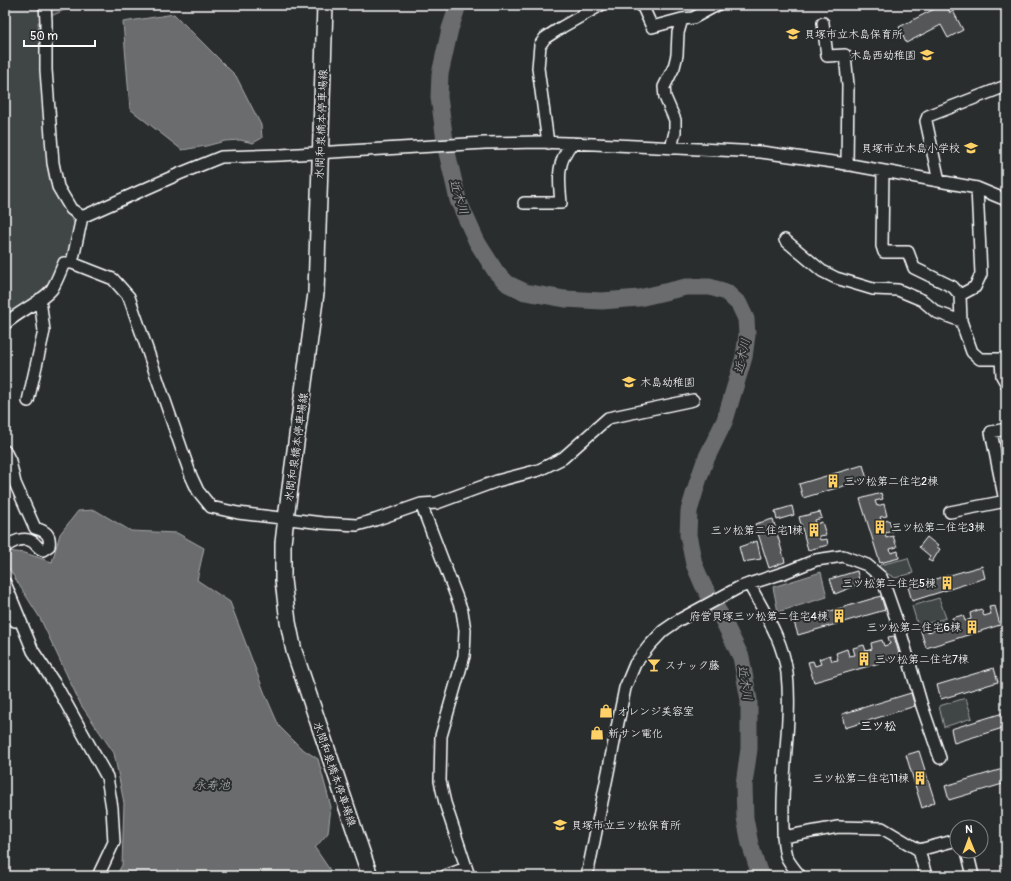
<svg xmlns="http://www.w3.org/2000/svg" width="1011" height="881" viewBox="0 0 1011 881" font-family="Pangolin,'Klee One',sans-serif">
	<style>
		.green { fill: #414445; stroke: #a0a2a2 }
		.water { fill: #6a6c6d; stroke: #a6a7a7 }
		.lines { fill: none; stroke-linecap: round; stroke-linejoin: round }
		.river { stroke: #6a6c6d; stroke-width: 17 }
		.building { fill: #555758; stroke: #fff }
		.minor-casing { stroke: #fff; stroke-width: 14 }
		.major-casing { stroke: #fff; stroke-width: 18 }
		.minor { stroke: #2a2d2e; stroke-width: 11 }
		.major { stroke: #2a2d2e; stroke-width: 15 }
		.labels { text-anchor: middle; stroke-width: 4; stroke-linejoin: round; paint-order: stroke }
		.poi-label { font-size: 11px; fill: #fff; stroke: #2a2d2e; text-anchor: start }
		.street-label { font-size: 11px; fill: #fff; stroke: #2a2d2e }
		.water-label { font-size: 12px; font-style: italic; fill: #b4b6b6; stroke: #2a2d2e }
		.neighbourhood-label { font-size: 12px; font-weight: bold; fill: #fff; stroke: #2a2d2e }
	</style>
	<rect width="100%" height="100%" fill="#2a2d2e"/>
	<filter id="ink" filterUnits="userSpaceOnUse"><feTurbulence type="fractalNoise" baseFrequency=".025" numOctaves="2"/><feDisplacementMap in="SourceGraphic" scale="8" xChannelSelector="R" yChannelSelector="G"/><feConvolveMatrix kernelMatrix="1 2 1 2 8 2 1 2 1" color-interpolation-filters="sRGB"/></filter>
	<g filter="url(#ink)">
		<path class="green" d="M5,5H75L38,22L48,167L54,189L65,209L75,224L72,263L47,294L5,319Z
			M908,558L913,573L895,578L878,568L880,565Z
			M939,598L946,618L918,626L912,606Z
			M966,698L972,718L944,727L939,706Z"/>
		<path class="water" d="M174,14L236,76L261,125L262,138L253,143L240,140L225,141L206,146L182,150L130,109L123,22Z
			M95,510L131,531L177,533L204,548L197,580L230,602L265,694L279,726L301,748L318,759L331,807L328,833L315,848L334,876H116L122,865L124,803L114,753L81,705L40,618L6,564V551L25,553L52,562L60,534L78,511Z
			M821,572L827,597L778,612L773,587Z"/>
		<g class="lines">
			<path class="river" d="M458,5L450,29L440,74L439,97L446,148L458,200L477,242L496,272L508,284L525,292L565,299L602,301L639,298L686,287H710L726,292L739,304L746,319L747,335L744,357L725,420L705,461L698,481L689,511L688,535L694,564L703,585L720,614L741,657L749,700V749L744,784L745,818L750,844L759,872L763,876"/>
		</g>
		<path class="building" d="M942,5H946L950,13L953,11L963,30L948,38L941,25L906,43L899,27Z
			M863,465L867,479L803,498L799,484Z
			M881,493L883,499L875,501L877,506L884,504L887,516L880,517L882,522L889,520L893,531L885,533L886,538L893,536L897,547L890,549L891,553L898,551L899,558L880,563L860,499Z
			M792,506L794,515L777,520L775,511Z
			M820,512L822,518L815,520L816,524L822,522L826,535L819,536L820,540L827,539L828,545L808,550L799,517Z
			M773,519L785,562L769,568L755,524Z
			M927,537L938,546L937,547L940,549L932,562L928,560L930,556L919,547Z
			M757,541L761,559L743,562L739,547Z
			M982,566L985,578L912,601L908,587Z
			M857,571L860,584L835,594L830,579Z
			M881,596L885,610L798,635L794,622Z
			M995,606L1000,625L926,648L920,628L926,626L928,632L935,630L933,624L944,621L946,627L954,625L952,618L963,615L965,621L971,619L970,613L981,609L984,616L991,614L989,607Z
			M894,636L900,657L814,682L808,662L813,661L815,666L821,664L819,659L830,655L832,661L838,660L836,653L847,649L849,656L855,655L853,648L864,645L866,651L872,649L871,643L882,640L884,646L890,644L888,637Z
			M994,668L998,682L941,699L937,685Z
			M911,693L915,706L845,728L842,714Z
			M1003,713L1006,727L954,743L951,729Z
			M919,751L935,802L922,808L906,755Z
			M1006,768V783L949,800L945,786Z"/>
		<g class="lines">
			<g class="minor-casing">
				<path id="minor" d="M45,5L46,21V70L53,163L58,187L71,209L82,217
					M642,5L652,27L682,19L693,18L717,5
					M823,23L827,56L845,55L848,85L847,165
					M548,143L538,68L540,45L545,38L562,27L601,5
					M671,148L675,132V120L665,97L664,87L674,67L677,55L678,33L682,19
					M883,171L882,246L884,252H908L914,268L953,287L960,295L961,321L972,352L980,359H1006
					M939,181L926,121L928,116L1006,86
					M524,203H561C559,179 556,163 572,143
					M82,217L179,174L221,157L281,155L485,143L539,142L594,144L761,152L840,163L977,188L1006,200
					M785,240L822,271L836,278L873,289L898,290L922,300L936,312L961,321
					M72,263L82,217
					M960,295L975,287L981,274L977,188
					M5,324C18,312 43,301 52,289C57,281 60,272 64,263H72L113,279L129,297L191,476L198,491L211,507L238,513L323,523L357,525L375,520L421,504L437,503L497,481L539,470L563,458L608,418L693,400
					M1001,360L1002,376L1006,383
					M28,401L44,331L40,299
					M5,451L10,461L15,483L35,528C45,531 51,534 49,546L43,550C37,548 37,545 33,542C24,536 12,542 5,547
					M1005,501L991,432L1006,429
					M421,504L462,611L465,630L464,656L441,736L440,781L445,803L469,876
					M950,512L1006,501
					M5,583L33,651L57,687L107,777L112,808L114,842L98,876
					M749,584C764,612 783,640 787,673C792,719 782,767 783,813C783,827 782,842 786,856C789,863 795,870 800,876
					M5,604L15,621
					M783,837L838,827L882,828L919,850L957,840
					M919,850L926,876
					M967,851L973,876
					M445,876L466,868
					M587,876L625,688L635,664L649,646L663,631L679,620L738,588L749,584L786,572L816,560L843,556L867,565L881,577L884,584L900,630L922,706L940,758"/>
			</g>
			<g class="major-casing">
				<path id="major" d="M325,5L316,293L286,518L283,543V580L288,622L294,651L370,876"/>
			</g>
			<use href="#minor" class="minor"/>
			<use href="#major" class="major"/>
		</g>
	</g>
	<defs>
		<g id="school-bare" transform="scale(1.08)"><path d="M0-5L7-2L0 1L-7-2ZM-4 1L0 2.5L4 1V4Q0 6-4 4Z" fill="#ffd166" stroke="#2a2d2e" stroke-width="2.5" paint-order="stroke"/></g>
		<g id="building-bare" transform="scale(1.08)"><path d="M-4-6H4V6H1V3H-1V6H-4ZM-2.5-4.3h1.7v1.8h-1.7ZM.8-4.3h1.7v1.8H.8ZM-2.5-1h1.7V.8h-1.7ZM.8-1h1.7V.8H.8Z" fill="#ffd166" stroke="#2a2d2e" stroke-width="2.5" paint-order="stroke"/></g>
		<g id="bar-bare" transform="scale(1.08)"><path d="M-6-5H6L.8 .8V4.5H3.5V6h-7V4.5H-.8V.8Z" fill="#ffd166" stroke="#2a2d2e" stroke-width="2.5" paint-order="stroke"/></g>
		<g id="shop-bare" transform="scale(1.08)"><path d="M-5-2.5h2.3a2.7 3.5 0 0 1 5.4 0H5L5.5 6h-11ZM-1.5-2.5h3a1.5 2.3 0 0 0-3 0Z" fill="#ffd166" stroke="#2a2d2e" stroke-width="2.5" paint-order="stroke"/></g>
	</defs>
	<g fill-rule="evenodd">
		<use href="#school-bare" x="793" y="34"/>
		<use href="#school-bare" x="927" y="55"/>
		<use href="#school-bare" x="971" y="148"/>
		<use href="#school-bare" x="629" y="382"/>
		<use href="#building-bare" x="833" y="481"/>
		<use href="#building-bare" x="880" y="527"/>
		<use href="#building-bare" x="814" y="530"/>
		<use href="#building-bare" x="947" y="583"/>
		<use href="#building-bare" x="839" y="616"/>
		<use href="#building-bare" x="972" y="627"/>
		<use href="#building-bare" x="864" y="659"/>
		<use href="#bar-bare" x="654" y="665"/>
		<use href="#shop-bare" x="606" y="711"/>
		<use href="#shop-bare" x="597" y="733"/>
		<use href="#building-bare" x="920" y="778"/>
		<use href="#school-bare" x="560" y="825"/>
	</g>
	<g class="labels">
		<g class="poi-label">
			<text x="804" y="38">貝塚市立木島保育所</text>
			<text x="916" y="59" text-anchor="end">木島西幼稚園</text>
			<text x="960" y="152" text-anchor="end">貝塚市立木島小学校</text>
			<text x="640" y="386">木島幼稚園</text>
			<text x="844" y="485">三ツ松第二住宅2棟</text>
			<text x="891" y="531">三ツ松第二住宅3棟</text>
			<text x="803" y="534" text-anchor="end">三ツ松第二住宅1棟</text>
			<text x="936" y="587" text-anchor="end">三ツ松第二住宅5棟</text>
			<text x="828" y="620" text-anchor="end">府営貝塚三ツ松第二住宅4棟</text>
			<text x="961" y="631" text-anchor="end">三ツ松第二住宅6棟</text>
			<text x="875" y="663">三ツ松第二住宅7棟</text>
			<text x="665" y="669">スナック藤</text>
			<text x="617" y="715">オレンジ美容室</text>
			<text x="608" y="737">新サン電化</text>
			<text x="909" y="782" text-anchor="end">三ツ松第二住宅11棟</text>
			<text x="571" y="829">貝塚市立三ツ松保育所</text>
		</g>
		<g class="street-label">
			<text transform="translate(321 124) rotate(-88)" y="4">水間和泉橋本停車場線</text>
			<text transform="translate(296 447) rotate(-82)" y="4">水間和泉橋本停車場線</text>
			<text transform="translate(335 774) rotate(71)" y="4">水間和泉橋本停車場線</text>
		</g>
		<g class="water-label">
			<text transform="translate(459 197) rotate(72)" y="4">近木川</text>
			<text transform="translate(742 356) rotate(-78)" y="4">近木川</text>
			<text transform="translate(745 683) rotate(80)" y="4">近木川</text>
			<text x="212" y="789">永寿池</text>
		</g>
		<g class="neighbourhood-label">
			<text x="878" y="730">三ツ松</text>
		</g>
	</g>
	<rect width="1011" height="881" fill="none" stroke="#2a2d2e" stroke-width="20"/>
	<rect x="10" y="10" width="991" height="861" fill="none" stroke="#fff" stroke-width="1.5" filter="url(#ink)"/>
	<g transform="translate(969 839) rotate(359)"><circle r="19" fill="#2a2d2e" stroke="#7f8182"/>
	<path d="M0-3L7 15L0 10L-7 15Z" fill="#ffd166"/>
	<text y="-6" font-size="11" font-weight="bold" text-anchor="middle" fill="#ffffff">N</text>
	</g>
	<path d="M24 40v6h71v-6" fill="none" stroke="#ffffff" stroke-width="2"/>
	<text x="30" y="40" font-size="12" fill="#ffffff" stroke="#2a2d2e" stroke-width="3" paint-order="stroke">50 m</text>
</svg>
